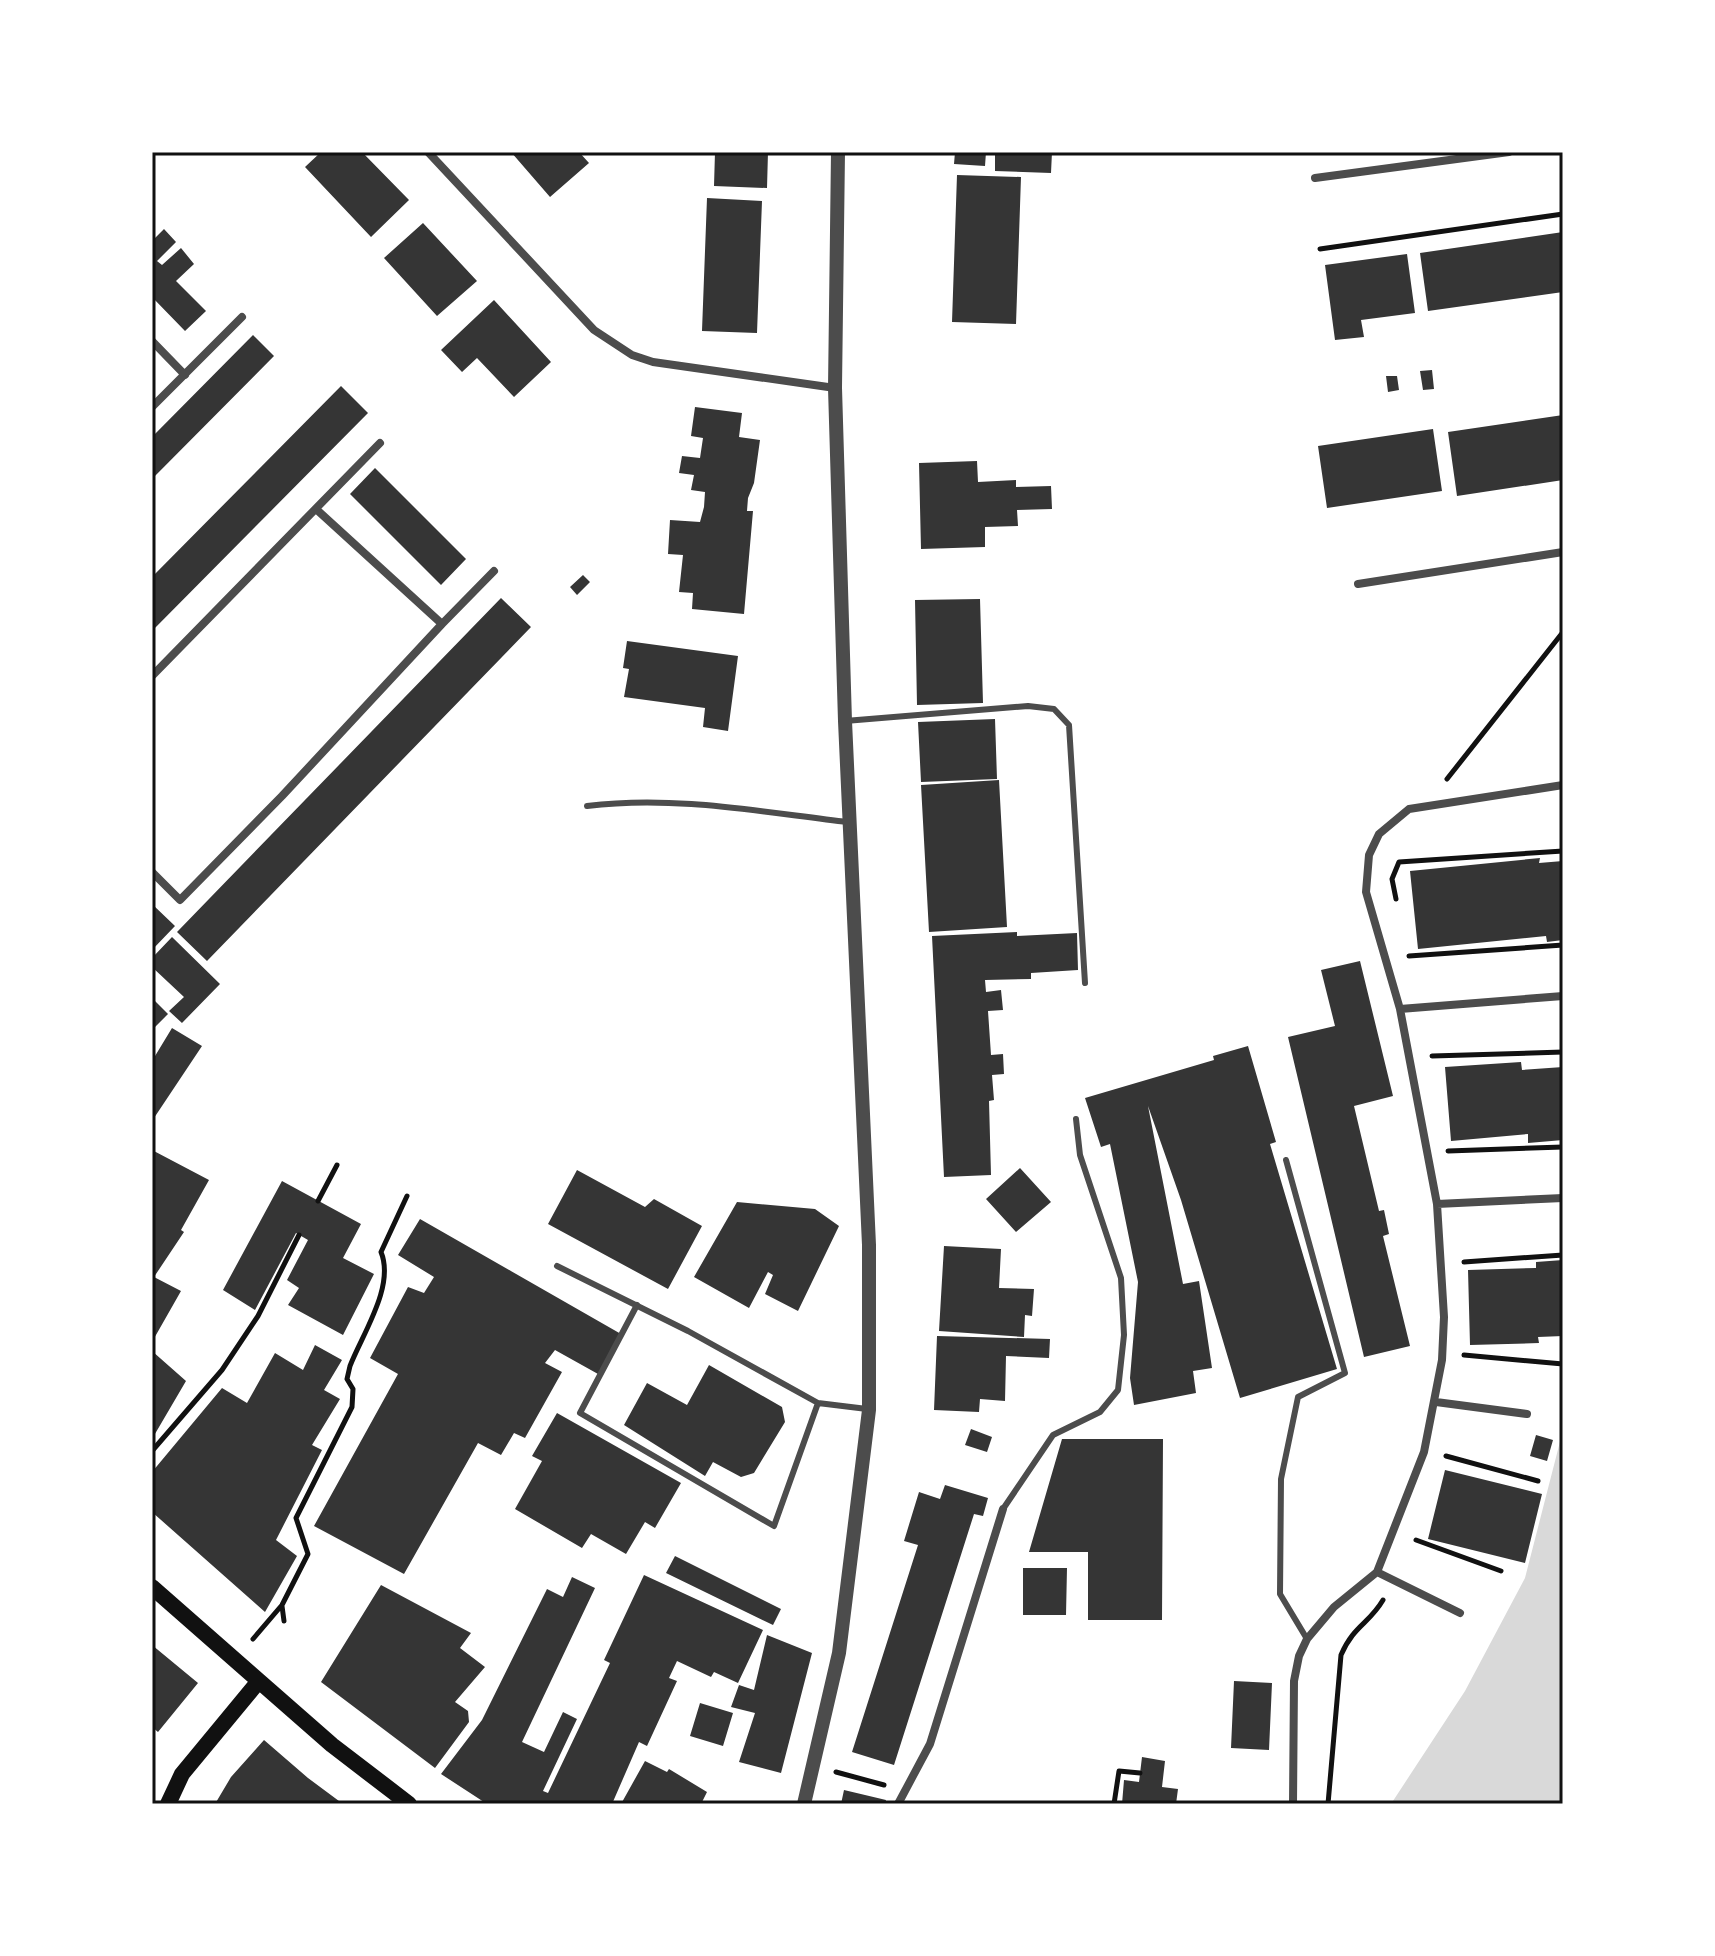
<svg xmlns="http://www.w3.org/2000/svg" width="1715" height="1956" viewBox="0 0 1715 1956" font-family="'Titillium Web',sans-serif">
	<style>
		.water { fill: #d9d9d9 }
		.building { fill: #353535 }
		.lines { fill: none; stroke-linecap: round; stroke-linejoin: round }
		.path { stroke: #111; stroke-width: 5 }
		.service { stroke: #4c4c4c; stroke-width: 6 }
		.minor { stroke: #4c4c4c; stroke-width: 8 }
		.tertiary { stroke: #4c4c4c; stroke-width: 14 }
		.secondary { stroke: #111; stroke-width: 16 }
		.neatline { fill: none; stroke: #111; stroke-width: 3 }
	</style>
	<rect width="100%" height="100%" fill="#fff"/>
	<path class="water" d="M1563,1430V1804H1391L1465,1691L1525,1578Z"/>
	<path class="building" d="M321,152H362L409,200L371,237L305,167Z
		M511,152H579L589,163L550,197Z
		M715,152H768L767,188L714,186Z
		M955,152H986L985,166L954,164Z
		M995,152H1052L1051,173L995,171Z
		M957,175L1021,177L1016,324L952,322Z
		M707,198L762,201L757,333L702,331Z
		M423,223L477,281L437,316L384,258Z
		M164,229L176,242L157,261L162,265L181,248L194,264L176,281L206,311L185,331L152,297V241Z
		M1563,232V292L1428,311L1420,253Z
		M1407,254L1415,313L1361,320L1364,337L1335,340L1325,265Z
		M494,300L551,362L514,397L477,358L462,372L441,350Z
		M253,335L274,356L152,479V437Z
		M1432,370L1434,389L1423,390L1420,371Z
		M1386,376H1397L1399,390L1388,392Z
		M341,386L368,413L152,631V577Z
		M695,407L742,413L739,437L760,440L754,483L748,498L747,511H753L744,614L692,609L693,593L679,592L683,555L668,554L670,520L700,522L704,507L705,492L691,490L694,475L679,473L682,456L700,458L703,438L691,436Z
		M1563,415V480L1457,496L1448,432Z
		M1433,429L1442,491L1327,508L1318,446Z
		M977,461L978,482L1016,480V487L1051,486L1052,509L1017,510L1018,526L985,527V547L921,549L919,463Z
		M375,468L466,559L441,585L350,494Z
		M583,575L590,582L577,595L570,587Z
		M501,598L531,627L207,961L177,932Z
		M980,599L983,703L917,705L915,600Z
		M627,641L738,656L728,731L703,727L705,708L624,697L629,669L623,668Z
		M995,719L997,779L921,782L918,722Z
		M999,780L1007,927L929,932L921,785Z
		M1540,858L1539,863L1563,861V940L1547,942L1546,936L1418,949L1410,871Z
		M152,904L175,926L152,950Z
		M1017,932V936L1077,933L1078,970L1031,973V979L985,980L986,992L1001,990L1003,1010L988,1011L991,1055L1003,1054L1004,1074L992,1075L994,1100L989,1101L991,1175L944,1177L932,936Z
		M172,937L220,984L182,1023L169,1011L184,997L152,967V958Z
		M1360,961L1393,1096L1354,1106L1379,1211L1384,1210L1389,1234L1383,1236L1410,1346L1364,1357L1288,1037L1335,1026L1321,970Z
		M152,998L168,1014L155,1027L152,1024Z
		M172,1028L202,1046L152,1121V1061Z
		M1248,1046L1276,1142L1270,1144L1337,1369L1240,1398L1181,1200L1148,1106L1183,1284L1199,1281L1212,1368L1193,1371L1196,1393L1134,1405L1130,1378L1138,1282L1110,1144L1101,1147L1085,1098L1214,1060L1213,1056Z
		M1521,1062L1522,1070L1563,1067V1140L1528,1143V1134L1451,1141L1445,1067Z
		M152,1150L209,1180L181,1230L184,1232L154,1277L181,1291L152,1342Z
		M1020,1168L1051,1202L1016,1232L986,1199Z
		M577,1170L645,1207L654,1199L702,1226L668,1289L548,1224Z
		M282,1181L361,1224L343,1258L374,1274L343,1335L288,1305L299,1288L287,1280L308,1240L296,1233L255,1310L223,1290Z
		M737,1202L815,1209L839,1226L798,1311L765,1294L773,1275L768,1272L749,1308L694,1277Z
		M420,1219L621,1334L598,1374L555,1350L545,1363L562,1372L525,1438L514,1433L501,1455L478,1443L404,1574L314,1526L398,1374L370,1358L408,1287L424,1293L434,1277L398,1255Z
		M944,1246L1001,1249L999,1288L1034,1289L1032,1316L1025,1315L1024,1337L939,1331Z
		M1563,1260V1336L1538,1337L1539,1343L1470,1345L1468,1270L1536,1268V1262Z
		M937,1336L1050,1339L1049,1358L1006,1356L1005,1401L980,1399L979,1412L934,1410Z
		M315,1345L342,1360L324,1390L340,1399L312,1445L322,1450L276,1540L297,1556L265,1612L152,1512V1472L222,1388L247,1403L275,1353L303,1370Z
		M152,1351L186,1381L152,1439Z
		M709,1365L782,1407L785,1422L754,1473L741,1477L713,1462L705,1476L624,1425L647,1383L687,1405Z
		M557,1413L681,1483L655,1528L645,1522L626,1554L591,1534L582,1548L515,1509L542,1461L532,1456Z
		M971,1429L992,1437L987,1452L965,1445Z
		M1536,1435L1553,1440L1547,1461L1530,1456Z
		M1062,1439H1163L1162,1620H1088V1552H1029Z
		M1445,1470L1542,1494L1525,1563L1428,1539Z
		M945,1485L988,1498L983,1516L974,1514L894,1765L852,1752L918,1545L904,1541L919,1492L940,1499Z
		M675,1556L781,1609L773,1625L666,1573Z
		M1023,1568H1067L1066,1615H1023Z
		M644,1575L763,1630L738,1683L714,1672L711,1677L677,1661L669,1678L677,1681L647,1746L639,1742L612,1804H487L441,1774L482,1720L547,1589L563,1597L572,1577L595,1588L522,1742L544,1752L563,1712L577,1719L543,1791L548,1793L610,1663L604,1660Z
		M381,1585L471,1633L460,1648L485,1667L455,1702L468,1711L469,1722L435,1768L321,1682Z
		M767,1635L812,1653L781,1773L739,1762L755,1713L731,1707L739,1685L754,1690Z
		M152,1645L198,1683L158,1732L152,1727Z
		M1234,1681L1272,1683L1269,1750L1231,1748Z
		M700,1703L733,1713L723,1746L690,1736Z
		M264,1740L308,1778L343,1804H215L231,1777Z
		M1142,1757L1165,1761L1162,1787L1178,1789L1176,1804H1122L1124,1780L1139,1782Z
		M645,1761L667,1772L669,1769L707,1792L701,1804H621Z
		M844,1790L886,1800L885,1804H841Z"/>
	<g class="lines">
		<path class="path" d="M1320,249L1563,214
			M1447,779L1563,632
			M1396,899L1392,879L1399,862L1563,851
			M1409,956L1563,945
			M1432,1056L1563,1052
			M1448,1151L1563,1147
			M318,1201L337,1165
			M1464,1262L1563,1255
			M1464,1355L1563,1364
			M152,1451L222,1370L258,1316L299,1235
			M1446,1456L1538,1481
			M1416,1540L1501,1571
			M282,1606L284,1621
			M253,1639L282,1605L308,1554L296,1518L352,1407L353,1389L347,1379L350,1366C363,1333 395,1286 381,1252L407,1196
			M836,1772L884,1785
			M1114,1804L1119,1771L1140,1773
			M1328,1804L1341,1655C1354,1625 1369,1624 1383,1600"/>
		<path class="service" d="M845,721L1028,706L1054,709L1069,725L1085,983
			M587,806C674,795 761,812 848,822
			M1286,1160L1345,1373L1298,1397L1281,1479L1280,1594L1307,1639
			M557,1266L688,1331L818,1403L867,1409
			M637,1305L580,1413L774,1526L818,1403
			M1003,1509L1053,1435L1100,1412L1118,1390L1124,1335L1121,1278L1080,1155L1076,1119"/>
		<path class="minor" d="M428,152L594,330L632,355L653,362L835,388
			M1315,178L1509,152
			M152,341L185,375
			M152,407L242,317
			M1358,584L1563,552
			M442,624L494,571
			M152,676L380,443
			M152,872L180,900L282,796L442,624L316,509
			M1400,1009L1563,996
			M1437,1204L1563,1198
			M1436,1402L1527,1414
			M1377,1572L1460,1613
			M898,1804L930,1744L1003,1509
			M1293,1804L1294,1681L1299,1656L1307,1639L1334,1607L1377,1572L1424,1452L1442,1360L1444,1317L1437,1204L1400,1009L1366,892L1369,855L1379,834L1409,809L1563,785"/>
		<path class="tertiary" d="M804,1804L839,1653L869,1410V1245L845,721L835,388L838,152"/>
		<path class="secondary" d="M152,1587L332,1745L409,1804
			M168,1804L182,1774L258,1682"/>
	</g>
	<rect width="1715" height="1956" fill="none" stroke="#ffffff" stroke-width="308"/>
	<rect x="154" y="154" width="1407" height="1648" class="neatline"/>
</svg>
